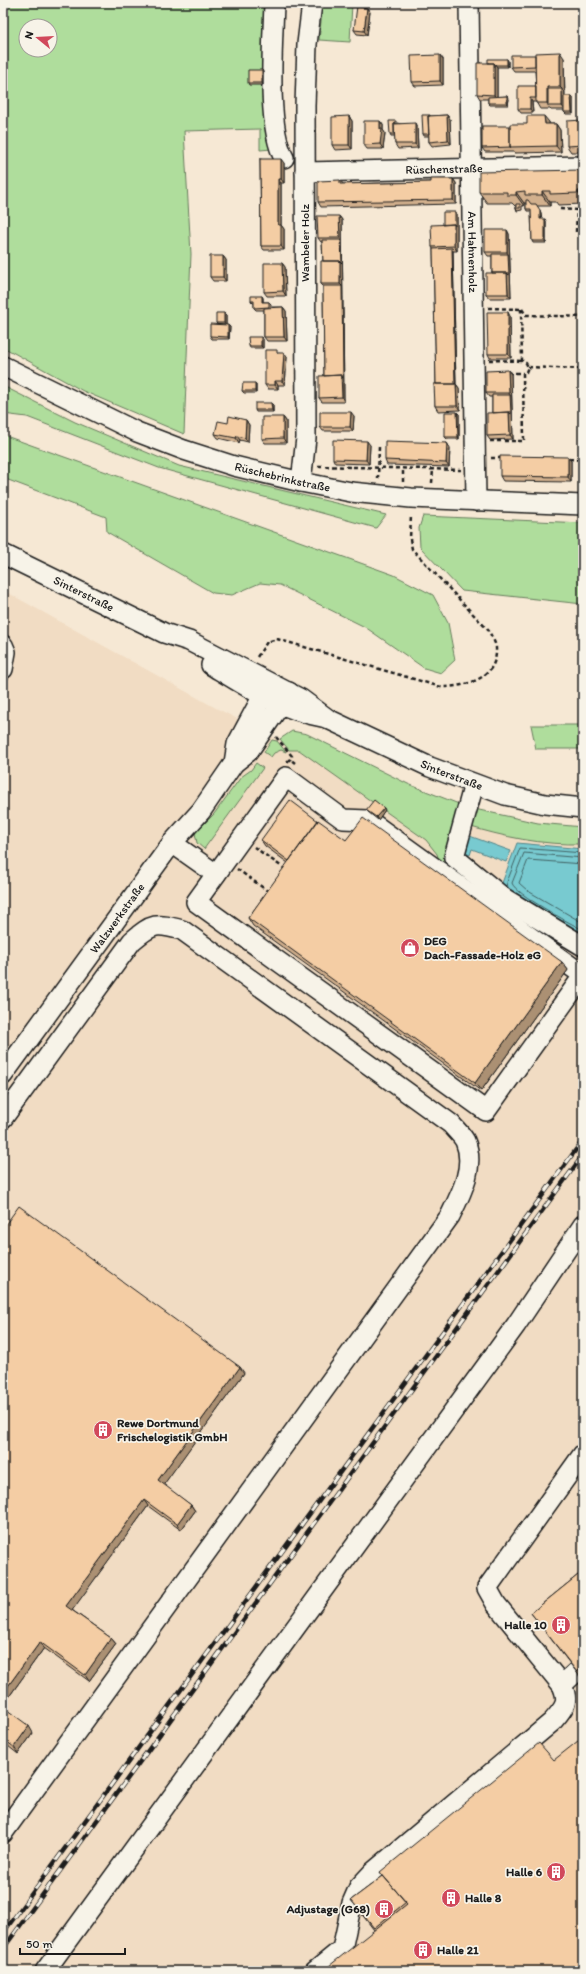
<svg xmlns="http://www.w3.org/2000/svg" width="586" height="1974" viewBox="0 0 586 1974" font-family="Itim,sans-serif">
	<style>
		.built { fill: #f1dcc3 }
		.green { fill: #afdd9c; stroke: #667c5c; fill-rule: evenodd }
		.water { fill: #78cad0; stroke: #538488 }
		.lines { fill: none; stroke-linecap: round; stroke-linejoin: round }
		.shore { stroke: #416264; stroke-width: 1 }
		.minor-casing { stroke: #1c1c1c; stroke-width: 22 }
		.path { stroke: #1c1c1c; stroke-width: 2.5; stroke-dasharray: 4 3; stroke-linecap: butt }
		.minor { stroke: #f7f3e8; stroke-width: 19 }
		.rail-casing { stroke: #1c1c1c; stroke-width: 4.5 }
		.rail { stroke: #f7f3e8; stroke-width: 3; stroke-dasharray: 9; stroke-linecap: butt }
		.wall { fill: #d2b08d; stroke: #1c1c1c }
		.shaded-wall { fill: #ab9073; stroke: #1c1c1c }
		.building { fill: #f4cda4; stroke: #1c1c1c }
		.labels { text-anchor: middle; stroke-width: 3.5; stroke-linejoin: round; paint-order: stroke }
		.street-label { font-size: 12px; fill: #1c1c1c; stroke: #f7f3e8 }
		.poi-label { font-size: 12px; font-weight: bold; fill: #1c1c1c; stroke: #f7f3e8; text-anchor: start }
	</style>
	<rect width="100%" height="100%" fill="#f6e8d4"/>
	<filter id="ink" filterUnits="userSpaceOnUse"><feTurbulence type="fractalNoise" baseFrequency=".025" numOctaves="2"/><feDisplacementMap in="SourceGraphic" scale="8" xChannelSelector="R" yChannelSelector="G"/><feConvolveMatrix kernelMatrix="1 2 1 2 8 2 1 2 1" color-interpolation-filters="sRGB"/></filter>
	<g filter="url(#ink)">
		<path class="built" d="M3,590L214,707L420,812L583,834V1971H3Z"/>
		<path class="green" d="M3,3H269L272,149L260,150V129L184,131L191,254L184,434L83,391L3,347ZM26,26H50V50H26Z
			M323,3H352L350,42L319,40Z
			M3,386L75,422L179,466L386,515L376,528L159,468L27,417L3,414Z
			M3,435L394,575L433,595L448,623L455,660L441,673L424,668L365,627L280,585L260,583L232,595L213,593L107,532L106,517L3,478Z
			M423,516L583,523V604L462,591L420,547L419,528Z
			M531,725H583V749H536Z
			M292,731L307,734L408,784L464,806L443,864L439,861L437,854L426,840L299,750H289L280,739Z
			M272,740L277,741L286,752L281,750L274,753L271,757L264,752Z
			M256,763L263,768L204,849L197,843L195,833L214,814L241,777L251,770Z
			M470,808L538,823L583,827V844C540,845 505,837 464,825Z"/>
		<path class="water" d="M467,835L511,851L506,862L472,849L470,855L461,851Z
			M517,843L583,849V941L506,892L502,883Z"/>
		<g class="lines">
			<path class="shore" d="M583,858L524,853L512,883C515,894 570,923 583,930
				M583,864L528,860L519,883L528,891L583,923
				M508,888L507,882L520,848L583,853"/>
			<g class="minor-casing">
				<g id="minor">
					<path d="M274,3C273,41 266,126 284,158"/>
					<path id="s1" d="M469,3L476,501"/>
					<path id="s2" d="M305,172L583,166"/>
					<path id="s3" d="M3,366L137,432L184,450L234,466L301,482L351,492L411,498L583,505"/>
					<path d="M301,482L306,438L305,106L307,44L312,3"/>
					<path id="s4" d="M3,554L164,633L189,641L301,699L328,719L430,767L505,795L545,804L583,808"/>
					<path d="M3,645L6,652L3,669"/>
					<path d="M211,665C247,687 280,709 322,717"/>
					<path d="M234,763L237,744L268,686"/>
					<path d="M474,784L454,857L504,898L583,946"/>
					<path d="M172,843L216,874"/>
					<path d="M583,975L368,820L343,819L286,777L196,902L486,1111L583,976"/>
					<path id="s5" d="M3,1075L172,843L201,811L234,763L248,752L289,692"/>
					<path d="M3,1118L132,941C153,923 156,923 182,930L451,1124C455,1129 462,1135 465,1141C476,1166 461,1194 450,1216L3,1833"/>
					<path d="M562,1685L576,1672"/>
					<path d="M45,1971L516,1325L583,1225"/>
					<path d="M315,1971L342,1949L352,1903L359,1887L373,1872L552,1722C564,1708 570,1703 562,1685L496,1604L487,1588L583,1454"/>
				</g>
			</g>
			<path class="path" d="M560,209L577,210L576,232L583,236
				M488,308L521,309
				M522,309L526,315H529L583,317
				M489,360L522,361
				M528,367L583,369
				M508,373H523
				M490,441H524L523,373L526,372L528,367L526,363L522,361L521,309
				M491,458H504
				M569,459L583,460
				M318,466L461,470
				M378,479L379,446
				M403,482V468
				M432,483L433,469
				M581,489L583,373
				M257,657L267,642L277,639L441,687C465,687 498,679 496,648C496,643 491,636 489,631L412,549L410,539L411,515
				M276,737L292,756L290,760
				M287,762L290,759L295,763
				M254,847L285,869
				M237,869L269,892"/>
			<use href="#minor" class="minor"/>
			<g class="rail-casing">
				<path id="rail" d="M3,1933L583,1140
					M3,1949L583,1155"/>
			</g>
			<use href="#rail" class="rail"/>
		</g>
		<path class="wall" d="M367,8L370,12L367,35L357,34L354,30Z
			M564,58L565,96L573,98V114H566L564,112V110H551L550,109H540L536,102H532L533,113H521L518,109L536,86L535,71H514L511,67Z
			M443,59V85L415,86L412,82Z
			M507,59L508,61V67H497V97L507,96L509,99L508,105H490L488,103V99H480L477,94L488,63Z
			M262,70L263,72V85H249L248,83Z
			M430,115V116L447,115L450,119L451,144L432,146L429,142V136H424L423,134Z
			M349,116L352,121V149L335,150L332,145Z
			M583,120V152H571L567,146Z
			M380,121L383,125V130L385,133L383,149H367L364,145Z
			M549,122V124H556L560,130L561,152L514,153V152H485L482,148L510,126Z
			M397,123L417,127L418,148L398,149L395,144V136H391L390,134Z
			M260,159L284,163V183H281V225L284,229V250H264L261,246Z
			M583,170V204L558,205L556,202H550V206H537L541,213V219L546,221V243H533L532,241L531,211H527L526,209V203H524V206H522V210L517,211L516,208V206H515L512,203H487L479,192Z
			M453,179L456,183V204L321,207L318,202L340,180L343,184L431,182Z
			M455,212L457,214V251H453L456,384L459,388L460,410L438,411L435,406L436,384L433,249L432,247L443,225Z
			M339,216L342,220L344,402H322L319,398L324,376L323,286L321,284L323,261L322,242H321L318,238Z
			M507,230L509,234L511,298H489L486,294L492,273V256H488L485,252Z
			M223,256L226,260V281H213L210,277Z
			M282,263L285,267L286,296H267L264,292Z
			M262,296L263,298V302H269L271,304V307H283L286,311L287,341H267L264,337V310H256L254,308V303H253L251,301Z
			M224,313L226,315V325L230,327L229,339H212L210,336L217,324L216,323Z
			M510,316L511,358H490L488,354Z
			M263,339V348H250L249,346Z
			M279,353L287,357L285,385H278V389H268L265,385Z
			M508,370L511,374L513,439L490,440L487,436L492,413V397H489L486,393Z
			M255,383L256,385V393H244L242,391Z
			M271,403L273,405V412H256L255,410Z
			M457,412L459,414V439H447L445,437Z
			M354,416L353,431H323L320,427Z
			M283,417L286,421V443H265L262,439Z
			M246,420L249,425L248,442L240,440L239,443L218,438L215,434L228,423Z
			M447,443L450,448L449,467L387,465L385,460Z
			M370,445L369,464L335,463L333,459Z
			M571,461V482L503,481L500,476Z
			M366,810H385L378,820L368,812Z
			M261,840H346L562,962L568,970L481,1091L253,926L248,918L288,863L265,846Z
			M3,1228L240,1367L244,1373L163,1485L191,1505L195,1511L181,1530L148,1506L72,1610L111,1638L116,1644L89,1681L44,1648L3,1705Z
			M583,1571V1677L581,1678L531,1613Z
			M3,1707L33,1733L18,1754L3,1742Z
			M380,1872L583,1971L374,1930L351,1900L383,1876Z"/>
		<path class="shaded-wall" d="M367,8L370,12L367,35L364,31Z
			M560,52L564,58L565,110L562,106V89L560,87Z
			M440,55L443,59V85L440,81Z
			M507,59L508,61V67L507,65Z
			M494,63L497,67V99L494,95Z
			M262,70L263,72V85L262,83Z
			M547,87L551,93L549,106L547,103Z
			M507,96L509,99L508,105L507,103Z
			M571,96L573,98V114L572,112Z
			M530,98L532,102L533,113L530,109Z
			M447,115L450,119L451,144L448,140Z
			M349,116L352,121V149L349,145Z
			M544,116L549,122V130L545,124Z
			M380,121L383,125V130L385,133L383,149L380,144Z
			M415,123L417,127L418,148L415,144Z
			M556,124L560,130L561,152L556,146Z
			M281,159L284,163V183L281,179Z
			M278,179L281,183V225L284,229V250L281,246L278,225Z
			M453,179L456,183V204L453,200Z
			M542,191L550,202V206L542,195Z
			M578,191L583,198V200L578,193Z
			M516,192L524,203V206L516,195Z
			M540,210L541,213L542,221L540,219Z
			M455,212L457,214V251L454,246V224Z
			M339,216L342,220L344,402L342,397V286L340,284V261L341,240L340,238Z
			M545,219L546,221V243L545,241Z
			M507,230L509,234L511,298L508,294L507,273L508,254L507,252Z
			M452,248L453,251L456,388L455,386Z
			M223,256L226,260V281L223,277Z
			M282,263L285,267L286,296L283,291Z
			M262,296L263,298V304L262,302Z
			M283,307L286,311L287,341L284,337Z
			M508,312L510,316L511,358L508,354Z
			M224,313L226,315V326L224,323Z
			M228,325L230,327L229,339L228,337Z
			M261,337L263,339V348L261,346Z
			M284,353L287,357L285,385L282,381Z
			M508,370L511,374L513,439L510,435L509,412L510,395L509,393Z
			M275,381L278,385V389L275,385Z
			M255,383L256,385V393L255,391Z
			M456,384L459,388L460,410L457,406Z
			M271,403L273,405V412L272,410Z
			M351,412L354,416L353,431L350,427Z
			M457,412L459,414V439L458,437Z
			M283,417L286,421V443L283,438Z
			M246,420L249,425L248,442L245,438Z
			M237,436L240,440L239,443L236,438Z
			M367,441L370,445L369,464L366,460Z
			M447,443L450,448L449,467L446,463Z
			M568,457L571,461V482L568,477Z
			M384,808L385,810L378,820L376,817Z
			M562,962L568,970L481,1091L475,1083Z
			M240,1367L244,1373L162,1487L158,1480Z
			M144,1500L148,1506L71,1612L66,1606Z
			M191,1505L195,1511L181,1530L177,1524Z
			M111,1638L116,1644L89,1681L85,1675Z
			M40,1642L44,1648L3,1705V1693Z
			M29,1726L33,1733L18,1754L14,1747Z"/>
		<path class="building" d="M357,6L367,8L364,31L354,30Z
			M560,52V87H547V103H536L535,53Z
			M440,55V81L412,82L411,56Z
			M511,55H535V66L511,67Z
			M488,59H507V65H496L494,63H488Z
			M477,63H494V95L477,94Z
			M248,70H262V83H248Z
			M518,86H536V98H530V109H518Z
			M548,89H562V106H548Z
			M507,96V103H488V97Z
			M564,96H571L572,112H564Z
			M422,115H430V116H428L429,134H423Z
			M447,115L448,140L429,142L428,116Z
			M349,116V145H332V117Z
			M527,116H544L545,124H556V146L510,147V124H527Z
			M583,120V145L567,146V121Z
			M364,121H380V129H382L380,144L364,145Z
			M389,121H396V123L394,124V134H390Z
			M415,123V144H395L394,124Z
			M482,126H510V147H511L482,148Z
			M260,159H281V179H278V225H281V246H261Z
			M583,170V190L578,191V193L550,194V191H542V195H525V191L516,192V195H507V192H479V172Z
			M431,179H453V200L318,202V181L340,180V184L431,182Z
			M526,200H528L531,204H536L540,210V219H545V241H532L531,209H526Z
			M516,204H520V208H516Z
			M443,212H455V226L454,224L443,225Z
			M317,216H339L340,238H318Z
			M454,224V246L432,247L431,225Z
			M485,230H507V252H485Z
			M322,240H341L342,263L340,261H323Z
			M452,248L455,384H436L433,249Z
			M492,254H508L509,275L507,273H492Z
			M210,256H223V277H210Z
			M321,261H340V284H321Z
			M264,263H282L283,291L264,292Z
			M486,273H507L508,294H486Z
			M323,286H342L343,378L341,375L324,376Z
			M251,296H262V302H269V307L254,308V301H251Z
			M283,307L284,337H264V308Z
			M487,312H508V354H488Z
			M216,313H224V323H216Z
			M210,324L228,325V337L210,336Z
			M248,337H261V346H249Z
			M265,350H277V353H284L282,381H275V385H265Z
			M508,370L509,393H486V371Z
			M341,375L342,397L319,398V376Z
			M243,383H255V391H242Z
			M434,384H456L457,406H435Z
			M492,395H510L511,414L509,412L492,413Z
			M255,403H271L272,410H255Z
			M320,412H351L350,427H320Z
			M445,412H457L458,437H445Z
			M509,412L510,435L487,436V413Z
			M229,416L246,420L245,438L237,436L236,438L215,434L218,421L228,423Z
			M262,417H283V438L262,439Z
			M333,440L367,441L366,460L333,459Z
			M385,441L447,443L446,463L385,460Z
			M500,456L568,457V477L500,476Z
			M290,800L318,821L289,861L261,840Z
			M374,800L384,808L376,817L366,810Z
			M363,818L562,962L475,1083L248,918L318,820L346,840Z
			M19,1206L240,1367L158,1480L191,1505L177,1524L144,1500L66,1606L111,1638L85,1675L40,1642L3,1693V1228Z
			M583,1571V1667L577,1672L531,1613Z
			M3,1707L29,1726L14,1747L3,1739Z
			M583,1737V1971H325L324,1970L407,1904L380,1872L539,1743L554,1760Z
			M383,1876L406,1902L374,1928L351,1900Z"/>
	</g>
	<defs>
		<g id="shop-disc" transform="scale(1)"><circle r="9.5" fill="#d1495b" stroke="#f7f3e8"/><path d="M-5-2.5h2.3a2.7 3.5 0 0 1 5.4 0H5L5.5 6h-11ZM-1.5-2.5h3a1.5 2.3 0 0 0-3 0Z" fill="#fff"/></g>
		<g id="building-disc" transform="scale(1)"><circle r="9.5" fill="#d1495b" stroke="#f7f3e8"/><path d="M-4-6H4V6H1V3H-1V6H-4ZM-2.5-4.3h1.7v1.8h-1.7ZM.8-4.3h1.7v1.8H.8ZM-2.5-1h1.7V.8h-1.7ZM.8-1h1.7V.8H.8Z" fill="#fff"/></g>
	</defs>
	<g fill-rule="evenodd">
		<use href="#shop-disc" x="410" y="948"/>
		<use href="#building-disc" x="103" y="1430"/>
		<use href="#building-disc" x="561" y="1625"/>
		<use href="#building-disc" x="556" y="1872"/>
		<use href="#building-disc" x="451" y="1898"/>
		<use href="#building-disc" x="384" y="1909"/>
		<use href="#building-disc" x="423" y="1950"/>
	</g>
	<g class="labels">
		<g class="street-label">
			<text dy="4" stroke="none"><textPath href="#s2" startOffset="139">Rüschenstraße</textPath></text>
			<text transform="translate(305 243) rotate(-90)" y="4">Wambeler Holz</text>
			<text dy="4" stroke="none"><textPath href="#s1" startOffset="249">Am Hahnenholz</textPath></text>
			<text dy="4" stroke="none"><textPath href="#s3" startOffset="302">Rüschebrinkstraße</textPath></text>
			<text dy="4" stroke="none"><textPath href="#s4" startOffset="90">Sinterstraße</textPath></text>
			<text dy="4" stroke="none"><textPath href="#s4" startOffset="501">Sinterstraße</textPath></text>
			<text dy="4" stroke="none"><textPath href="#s5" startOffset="194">Walzwerkstraße</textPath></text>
		</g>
		<g class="poi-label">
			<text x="424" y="945">DEG<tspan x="424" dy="14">Dach-Fassade-Holz eG</tspan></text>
			<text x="117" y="1427">Rewe Dortmund<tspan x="117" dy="14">Frischelogistik GmbH</tspan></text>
			<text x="547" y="1629" text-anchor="end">Halle 10</text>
			<text x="542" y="1876" text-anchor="end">Halle 6</text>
			<text x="465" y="1902">Halle 8</text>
			<text x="370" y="1913" text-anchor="end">Adjustage (G68)</text>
			<text x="437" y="1954">Halle 21</text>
		</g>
	</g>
	<rect width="586" height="1974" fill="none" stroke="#f7f3e8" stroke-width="16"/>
	<rect x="8" y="8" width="570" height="1958" fill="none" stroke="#1c1c1c" stroke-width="1.5" filter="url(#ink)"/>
	<g transform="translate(38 38) rotate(288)"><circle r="19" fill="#f7f3e8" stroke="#9f9d96"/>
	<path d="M0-3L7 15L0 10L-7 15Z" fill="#d1495b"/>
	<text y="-6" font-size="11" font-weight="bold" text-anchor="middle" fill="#1c1c1c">N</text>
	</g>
	<path d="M20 1948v6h105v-6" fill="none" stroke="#1c1c1c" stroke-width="2"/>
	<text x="26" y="1948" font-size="12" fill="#1c1c1c" stroke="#f7f3e8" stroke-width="3" paint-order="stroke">50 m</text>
</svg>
